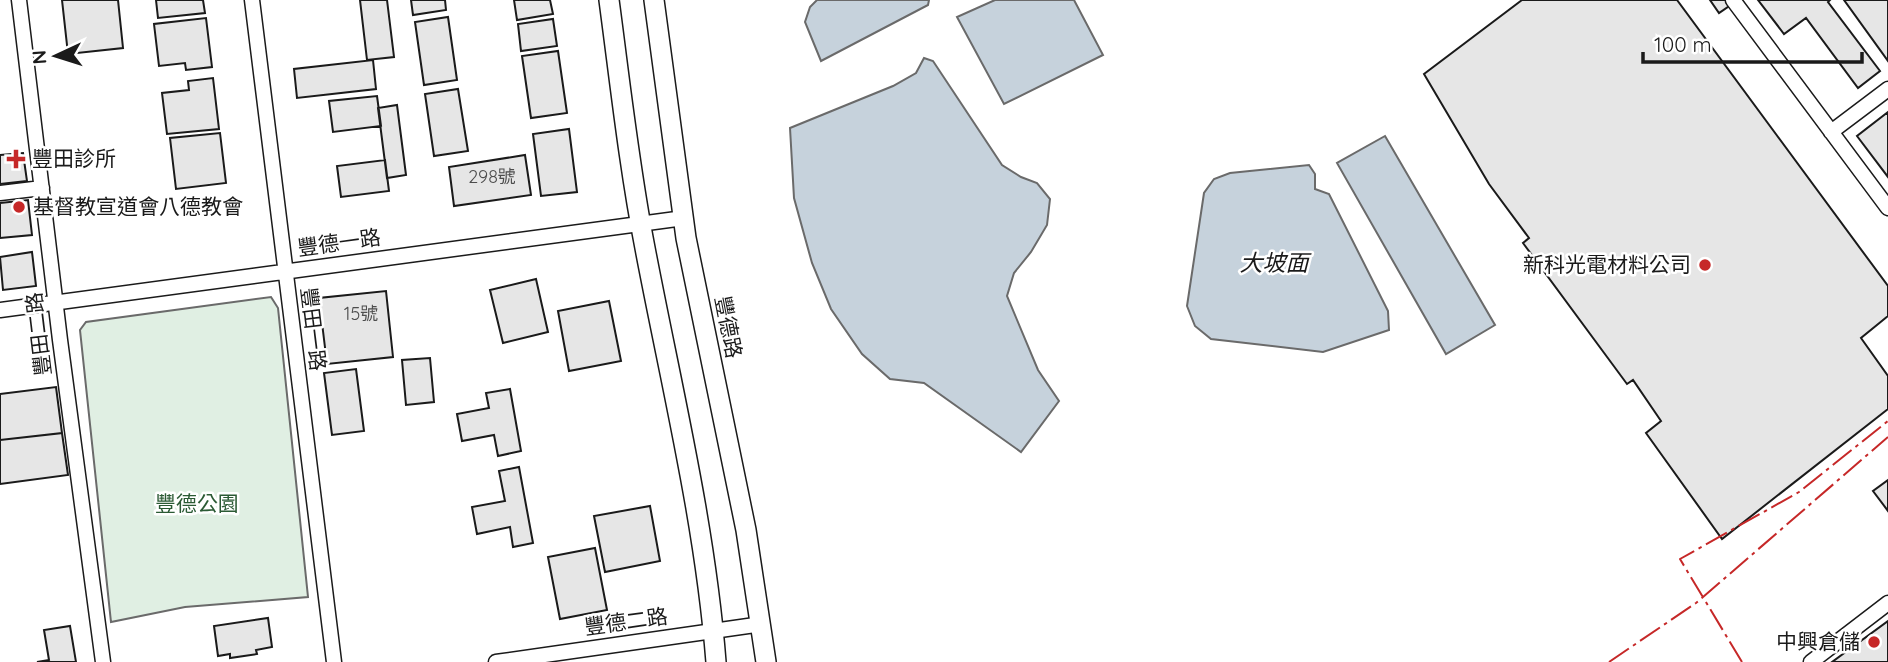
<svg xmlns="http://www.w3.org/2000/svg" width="1888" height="662" viewBox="0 0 1888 662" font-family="Quicksand,'Noto Sans TC',sans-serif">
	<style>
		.green { fill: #e0efe3; stroke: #6a6a6a; stroke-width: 2 }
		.water { fill: #c6d2dc; stroke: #6a6a6a; stroke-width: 2 }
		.building { fill: #e6e6e6; stroke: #1a1a1a; stroke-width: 2 }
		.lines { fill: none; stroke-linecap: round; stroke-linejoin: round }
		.street-casing { stroke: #1a1a1a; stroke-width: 17 }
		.secondary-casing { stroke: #1a1a1a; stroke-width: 22 }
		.street { stroke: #fff; stroke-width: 14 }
		.secondary { stroke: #fff; stroke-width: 19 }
		.power { stroke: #c62828; stroke-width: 2; stroke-dasharray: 24 5 3.5 5; stroke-linecap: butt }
		.poi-dot { fill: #c62828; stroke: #fff; stroke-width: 2.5 }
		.labels { text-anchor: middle; stroke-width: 5; stroke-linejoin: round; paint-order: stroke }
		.number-label { font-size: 18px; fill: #4d4d4d }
		.poi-label { font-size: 21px; fill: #1a1a1a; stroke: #fff; text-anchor: start }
		.street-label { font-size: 21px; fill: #1a1a1a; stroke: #fff }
		.park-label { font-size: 21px; fill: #2b5a34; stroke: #fff }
		.water-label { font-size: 23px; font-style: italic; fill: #1a1a1a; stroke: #fff }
	</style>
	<rect width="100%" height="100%" fill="#fff"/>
	<path class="green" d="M271,297L278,308L308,597L185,607L111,622L80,330L86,322Z"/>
	<path class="water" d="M817,0H929L928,5L821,61L805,22L810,7Z
		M995,0H1074L1103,55L1004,104L957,17Z
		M924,58L933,61L1002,165L1021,177L1037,183L1050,199L1047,225L1031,252L1014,273L1007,296L1038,370L1059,401L1021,452L924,383L890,379L862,354L831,309L812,263L794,198L790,128L893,86L916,73Z
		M1385,136L1495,325L1446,354L1337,163Z
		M1309,165L1315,174V189L1329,194L1388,311L1389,330L1323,352L1211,339L1195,326L1187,306L1204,193L1214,179L1230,173Z"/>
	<path class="building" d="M62,0H118L123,48L68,54Z
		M156,0H203L205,13L158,18Z
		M360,0H387L394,57L367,60Z
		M411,0H445L446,10L413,15Z
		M514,0H550L553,14L517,20Z
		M1522,0H1677L1888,286V316L1861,338L1888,376V409L1722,539L1646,433L1661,421L1633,380L1627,384L1523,243L1529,238L1489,184L1424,74Z
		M1710,0H1738L1719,13Z
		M1758,0H1830L1828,2L1880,71L1858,88L1806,18L1784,34Z
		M1844,0H1888V61Z
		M448,17L457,80L424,85L415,22Z
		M206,18L212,67L186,70L185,63L159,66L154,24Z
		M553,19L557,46L521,51L518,24Z
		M558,51L567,113L531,118L522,56Z
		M373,60L376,89L297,98L294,69Z
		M213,78L219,129L167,134L162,93L189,90L188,81Z
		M458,89L468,151L434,156L425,94Z
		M377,96L381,126L333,132L329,101Z
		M397,105L406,175L387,178L378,108Z
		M1888,112V177L1857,136Z
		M569,129L577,192L541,196L533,134Z
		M220,133L226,183L176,189L170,138Z
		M23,153L27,181L0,184V155Z
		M525,155L531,195L454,206L449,167Z
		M385,160L389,191L341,197L337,166Z
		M28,200L32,235L0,238V203Z
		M32,252L36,286L3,290L0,257Z
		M536,279L548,332L503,343L490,290Z
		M386,291L393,357L327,364L319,298Z
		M609,301L621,361L569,371L558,311Z
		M430,358L434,402L406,405L402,360Z
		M356,369L364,431L332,435L324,373Z
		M56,387L62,433L0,440V394Z
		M510,389L521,451L498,456L494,435L462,441L457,414L489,408L486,393Z
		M62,433L68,475L0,484V440Z
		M519,467L533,543L513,547L510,527L477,534L472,507L505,501L499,471Z
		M1888,480V511L1873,491Z
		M650,506L660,561L605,572L594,516Z
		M595,548L607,610L560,619L548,557Z
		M268,618L272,647L256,650L257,654L230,658V654L218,656L214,626Z
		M1888,621V662H1832Z
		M70,626L76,662H37L49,660L44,630Z"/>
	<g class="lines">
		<g class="street-casing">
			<path id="street" d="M19,0L60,340L103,662
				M252,0L334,662
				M1733,0L1888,208
				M1831,132L1888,89
				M0,193L42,188
				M0,310L684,218
				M496,662L762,624
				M1811,662L1888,603"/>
		</g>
		<g class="secondary-casing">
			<path id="secondary" d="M609,0C620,82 629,166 645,248C671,385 705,522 716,662
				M654,0L686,238L746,530L766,662"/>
		</g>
		<use href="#street" class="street"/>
		<use href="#secondary" class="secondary"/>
		<path class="power" d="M1609,662L1696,603L1888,437
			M1742,662L1680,559L1799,492L1888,421"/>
	</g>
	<g class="poi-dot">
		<path d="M12.5 148.5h7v7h7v7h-7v7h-7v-7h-7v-7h7z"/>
		<circle cx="19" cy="207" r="7"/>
		<circle cx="1705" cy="265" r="7"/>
		<circle cx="1874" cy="642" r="7"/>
	</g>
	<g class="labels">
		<g class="number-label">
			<text x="492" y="183">298號</text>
			<text x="361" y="320">15號</text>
		</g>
		<g class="poi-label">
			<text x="32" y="166">豐田診所</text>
			<text x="33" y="214">基督教宣道會八德教會</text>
			<text x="1691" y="272" text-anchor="end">新科光電材料公司</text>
			<text x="1860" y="649" text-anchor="end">中興倉儲</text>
		</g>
		<g class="street-label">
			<text transform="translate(339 243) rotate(-8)" y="7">豐德一路</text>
			<text transform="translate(728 327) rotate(79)" y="7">豐德路</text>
			<text transform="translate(313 329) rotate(83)" y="7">豐田一路</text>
			<text transform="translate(39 334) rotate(-97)" y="7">豐田二路</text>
			<text transform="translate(626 622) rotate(-8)" y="7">豐德二路</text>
		</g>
		<g class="park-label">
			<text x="197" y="511">豐德公園</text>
		</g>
		<g class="water-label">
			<text x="1274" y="271">大坡面</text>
		</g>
	</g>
	<g transform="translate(56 56) rotate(266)" stroke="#ffffff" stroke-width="5" paint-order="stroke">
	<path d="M0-5L12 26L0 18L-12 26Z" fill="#1a1a1a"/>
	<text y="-10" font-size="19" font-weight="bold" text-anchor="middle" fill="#1a1a1a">N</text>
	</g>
	<path d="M1643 52v10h219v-10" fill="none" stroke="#1a1a1a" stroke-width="3.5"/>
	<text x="1654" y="52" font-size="21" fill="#1a1a1a" stroke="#ffffff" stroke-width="5" paint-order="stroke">100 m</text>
</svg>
